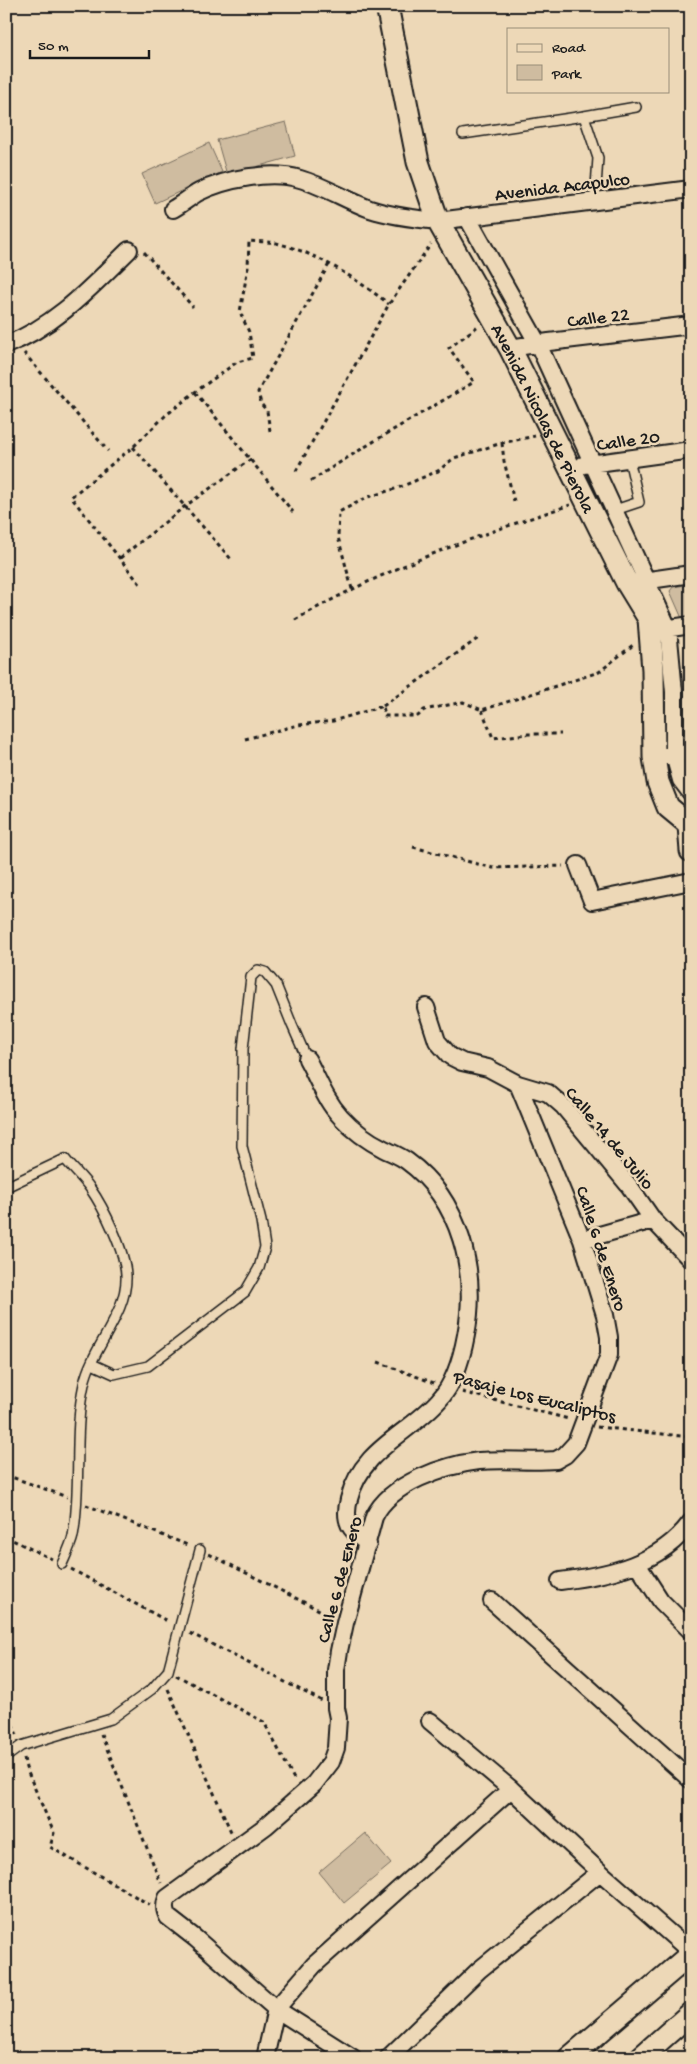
<svg xmlns="http://www.w3.org/2000/svg" width="697" height="2064" viewBox="0 0 697 2064" font-family="'Gochi Hand',sans-serif">
	<style>
		.green { fill: #cfbca0; stroke: #766c5e }
		.lines { fill: none; stroke-linecap: round; stroke-linejoin: round }
		.service-casing { stroke: #1c1c1c; stroke-width: 12 }
		.minor-casing { stroke: #1c1c1c; stroke-width: 20 }
		.tertiary-casing { stroke: #1c1c1c; stroke-width: 25 }
		.path { stroke: #1c1c1c; stroke-width: 3; stroke-dasharray: 4 4; stroke-linecap: butt }
		.service { stroke: #edd8b7; stroke-width: 9 }
		.minor { stroke: #edd8b7; stroke-width: 16 }
		.tertiary { stroke: #edd8b7; stroke-width: 21 }
		.labels { text-anchor: middle; stroke-width: 5; stroke-linejoin: round; paint-order: stroke }
		.street-label { font-size: 19px; fill: #1c1c1c; stroke: #edd8b7 }
	</style>
	<rect width="100%" height="100%" fill="#edd8b7"/>
	<filter id="ink" filterUnits="userSpaceOnUse"><feTurbulence type="fractalNoise" baseFrequency=".02" numOctaves="2"/><feDisplacementMap in="SourceGraphic" scale="10" xChannelSelector="R" yChannelSelector="G"/><feConvolveMatrix kernelMatrix="1 2 1 2 8 2 1 2 1" color-interpolation-filters="sRGB"/></filter>
	<g filter="url(#ink)">
		<path class="green" d="M286,122L295,156L227,175L217,140Z
			M209,143L222,172L155,203L142,174Z
			M691,584V624L684,623L670,591L673,587Z
			M365,1833L391,1864L344,1903L319,1872Z"/>
		<g class="lines">
			<g class="service-casing">
				<path id="service" d="M584,116L636,107
					M463,134L584,116L598,158L595,201
					M615,510L639,502L629,459
					M6,1187L65,1159C73,1169 83,1178 90,1188C104,1208 125,1251 126,1275C128,1313 92,1347 84,1384C73,1434 82,1486 73,1536C71,1545 66,1555 62,1564
					M92,1364L114,1374L148,1366L245,1292L259,1268L265,1247L261,1221L242,1146L243,1049L251,977L258,970L265,972L276,985L292,1025L307,1059
					M6,1757L21,1746L111,1719L152,1689L168,1671L200,1550"/>
			</g>
			<g class="minor-casing">
				<path id="minor" d="M173,209C182,204 190,197 199,192C225,179 271,170 300,179C324,186 346,200 370,209C391,216 417,219 438,221L691,189
					M467,217L538,344L668,628L674,692V755L681,780L691,793
					M6,345C56,326 92,286 129,250
					M510,348L549,342L691,325
					M583,465L691,450
					M636,582L691,574
					M658,630L691,625
					M664,756L691,753
					M578,865L592,901L691,881
					M426,1007L437,1041L450,1056L462,1062L488,1068L518,1084L548,1093L563,1106L630,1187L653,1220L691,1260
					M307,1059C318,1079 325,1100 341,1117C353,1130 368,1141 384,1149C392,1153 400,1156 407,1161C461,1200 478,1272 466,1335C462,1357 455,1383 439,1400C409,1434 361,1449 349,1499C343,1522 350,1530 368,1544
					M582,1240L653,1220
					M637,1564L661,1601L691,1631
					M560,1581C610,1575 660,1564 691,1522
					M492,1601L691,1780
					M430,1721L511,1789
					M265,2058L276,2009L314,1965L511,1789L600,1872L691,1952
					M353,2058L276,2009L195,1938L168,1917C164,1910 164,1905 167,1898L266,1826L314,1784L331,1762L336,1748L338,1718L336,1708V1670L339,1651L345,1623L374,1517C390,1483 445,1465 479,1461C505,1459 531,1462 556,1460L565,1455L576,1443L609,1355V1337L605,1315L582,1240L518,1084
					M388,2058L479,1970L600,1872"/>
			</g>
			<g class="tertiary-casing">
				<g id="tertiary">
					<path id="s1" d="M387,6L418,162L438,221L510,348L627,583L649,619L653,670L654,757L658,782L668,807L691,826"/>
					<path d="M689,826L691,851"/>
					<path d="M569,2058L691,1954"/>
					<path d="M640,2058L691,2013"/>
				</g>
			</g>
			<path class="path" d="M144,252L193,307
				M24,353L108,451
				M195,392L293,512
				M270,431L267,411L261,404L258,392L329,264
				M502,443L504,461L514,501
				M133,447L231,559
				M296,471L389,304L431,244
				M311,481C364,446 419,415 474,382L449,348L478,326
				M120,558L184,507L251,459
				M140,584L71,497L133,447L165,416L195,392L237,362L253,358L249,332L240,312L248,267L249,241C259,242 271,241 280,244C321,255 356,279 389,304
				M352,589L338,537L339,512L368,497L398,488L438,471L454,458L502,443L535,436
				M295,620C383,569 473,537 570,505
				M383,706L480,637
				M482,710L493,738L528,734H561
				M245,739L298,725L333,721L383,706L385,716H418L424,710L463,702L482,710L599,672L633,645
				M413,847L493,868L563,866
				M378,1362L434,1383
				M462,1392L569,1419
				M597,1427L691,1437
				M6,1475L67,1497
				M86,1505L190,1546
				M6,1537L52,1559
				M209,1554L331,1616
				M71,1569L169,1622
				M190,1633L322,1701
				M176,1675L264,1722L295,1781
				M168,1689L232,1834
				M6,1710L17,1735
				M101,1734L161,1883
				M24,1758L26,1768L54,1833L50,1847L150,1905"/>
			<use href="#service" class="service"/>
			<use href="#minor" class="minor"/>
			<use href="#tertiary" class="tertiary"/>
		</g>
	</g>
	<g class="labels">
		<g class="street-label">
			<text transform="translate(562 185) rotate(-7)" y="7">Avenida Acapulco</text>
			<text transform="translate(598 316) rotate(-7)" y="7">Calle 22</text>
			<text dy="7" stroke="none"><textPath href="#s1" startOffset="445">Avenida Nicolas de Pierola</textPath></text>
			<text transform="translate(628 439) rotate(-8)" y="7">Calle 20</text>
			<text transform="translate(611 1137) rotate(50)" y="7">Calle 14 de Julio</text>
			<text transform="translate(603 1248) rotate(72)" y="7">Calle 6 de Enero</text>
			<text transform="translate(535 1395) rotate(14)" y="7">Pasaje Los Eucaliptos</text>
			<text transform="translate(338 1579) rotate(-75)" y="7">Calle 6 de Enero</text>
		</g>
	</g>
	<rect width="697" height="2064" fill="none" stroke="#edd8b7" stroke-width="25"/>
	<rect x="12" y="12" width="672" height="2039" fill="none" stroke="#1c1c1c" stroke-width="2" filter="url(#ink)"/>
	<rect x="507" y="28" width="162" height="65" fill="#edd8b7" stroke="#998d79"/>
	<rect x="517" y="44" width="25" height="8" fill="#edd8b7" stroke="#998d79"/>
	<text x="552" y="52" font-size="15" fill="#1c1c1c">Road</text>
	<rect x="517" y="65" width="25" height="15" fill="#cfbca0" stroke="#998d79"/>
	<text x="552" y="78" font-size="15" fill="#1c1c1c">Park</text>
	<path d="M30 50v8h119v-8" fill="none" stroke="#1c1c1c" stroke-width="2.5"/>
	<text x="38" y="50" font-size="15" fill="#1c1c1c" stroke="#edd8b7" stroke-width="4" paint-order="stroke">50 m</text>
</svg>
